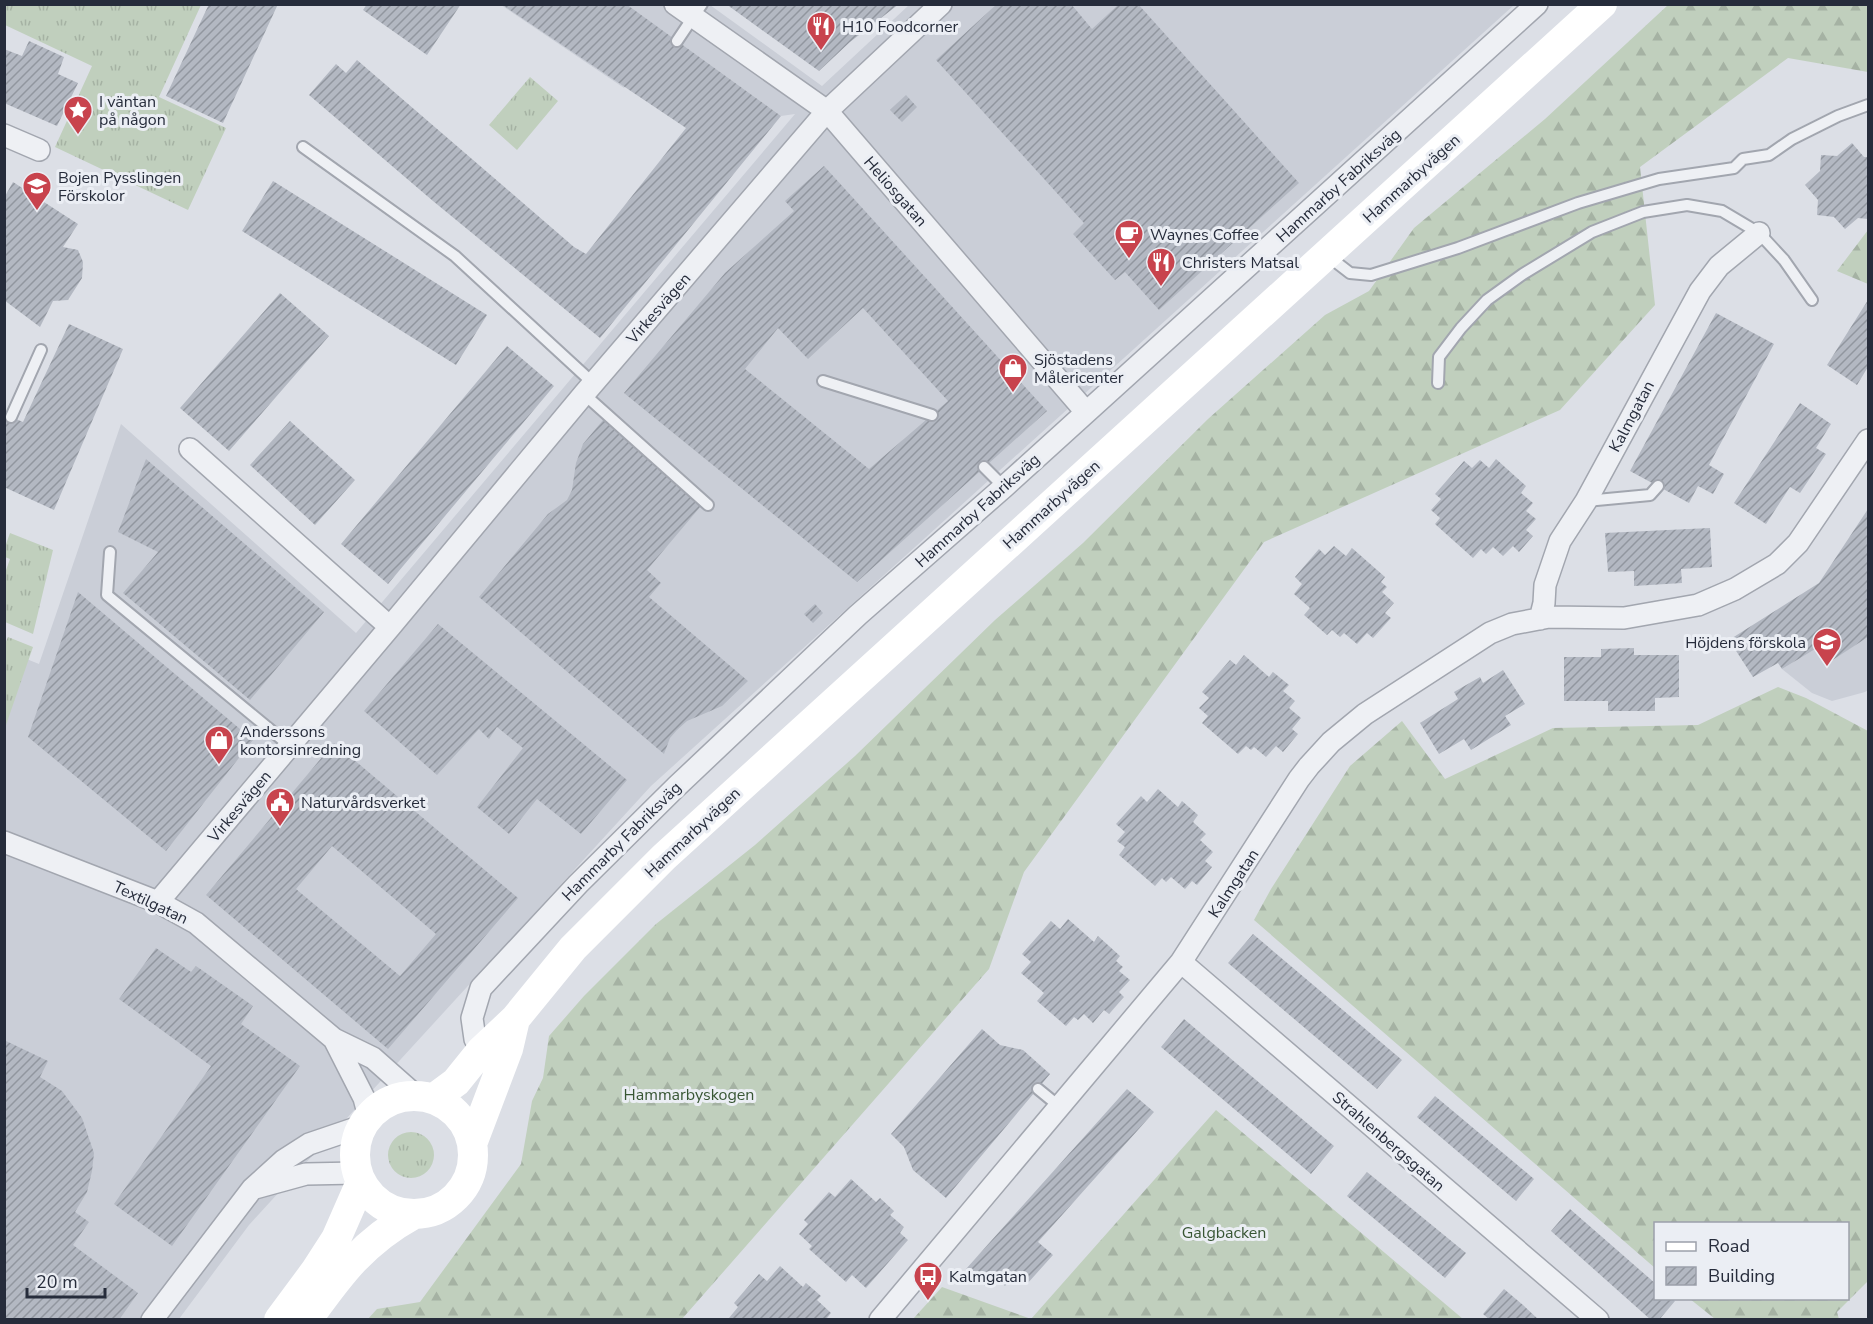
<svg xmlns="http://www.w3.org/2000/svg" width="1873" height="1324" viewBox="0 0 1873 1324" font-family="'Nunito Sans',sans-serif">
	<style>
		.built { fill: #caced7 }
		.grass { fill: url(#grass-tufts) }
		.forest { fill: url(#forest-firs) }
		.building { fill: url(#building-hatch); fill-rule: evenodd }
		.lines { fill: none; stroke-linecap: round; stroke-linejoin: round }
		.lane-casing { stroke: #a2a6af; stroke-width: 14 }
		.street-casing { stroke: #a2a6af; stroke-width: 24 }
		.lane { stroke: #eef0f4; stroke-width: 10 }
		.street { stroke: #eef0f4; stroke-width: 21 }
		.secondary { stroke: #fff; stroke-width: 30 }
		.labels { text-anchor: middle; stroke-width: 6; stroke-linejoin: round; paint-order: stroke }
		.poi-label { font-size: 16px; fill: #262c3b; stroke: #ebeef4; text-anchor: start }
		.street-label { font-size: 16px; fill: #262c3b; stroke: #ebeef4 }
		.park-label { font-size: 16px; fill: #385634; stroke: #ebeef4 }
	</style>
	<defs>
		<pattern id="grass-tufts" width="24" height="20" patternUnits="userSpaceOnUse" patternTransform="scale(1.5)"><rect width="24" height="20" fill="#c0cfbd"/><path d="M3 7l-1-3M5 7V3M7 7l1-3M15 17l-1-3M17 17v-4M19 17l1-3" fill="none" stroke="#a5b2a3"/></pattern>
		<pattern id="forest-firs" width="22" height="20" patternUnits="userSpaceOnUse" patternTransform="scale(1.5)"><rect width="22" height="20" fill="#c0cfbd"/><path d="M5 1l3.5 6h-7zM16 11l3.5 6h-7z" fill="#a5b2a3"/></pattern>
		<pattern id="building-hatch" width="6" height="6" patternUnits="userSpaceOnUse" patternTransform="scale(1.5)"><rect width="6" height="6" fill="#b3b8c2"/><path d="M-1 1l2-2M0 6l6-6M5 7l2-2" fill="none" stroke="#91969f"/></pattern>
	</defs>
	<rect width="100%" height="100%" fill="#dcdfe6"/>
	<path class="built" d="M501,5H710L822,86L909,5H1514L651,786L249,1225L179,1319H5L4,650L39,664L121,424L356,633L795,114L781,116L666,33L624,88Z
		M1868,637V690L1865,692L1832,701L1812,693L1782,669L1817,648L1825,664Z"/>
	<path class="grass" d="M4,5H201L159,97L226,128L188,210L55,147L92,66L5,25Z
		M530,77L558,101L517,150L489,125Z
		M10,533L53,550L33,634L5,622V573L10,559L5,557V547Z
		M8,637L33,647L6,725L4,723V646Z
		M388 1155a23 23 0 1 1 46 0a23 23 0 1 1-46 0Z"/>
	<path class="forest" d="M1668,5H1868V72L1788,58L1640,167L1655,305L1560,410L1264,542L1024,872L989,969L682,1319L367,1320L377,1309L420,1302L521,1164L532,1101L543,1078L549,1036L584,996L656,924L755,845L855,756L995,620L1083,543L1208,419L1325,315L1369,291L1414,228L1545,119Z
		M1868,230V284L1837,271Z
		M1778,687L1806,698L1868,731V1281L1837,1312L1839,1319H1715L1690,1299L1848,1298V1224H1656L1655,1268L1254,920L1271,889L1350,766L1402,721L1445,779L1553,728L1698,725Z
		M1216,1110L1463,1319H913L942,1287L1031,1319Z"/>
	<path class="building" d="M209,4H278L223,123L166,96Z
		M367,4H461L427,55L363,10Z
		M501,4H626L781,116L600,338L433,201L309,95L336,64L346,73L357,60L574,247L586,254L686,128Z
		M726,4H899L850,42L819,71Z
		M997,4H1071L1092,29L1119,4H1138L1299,183L1159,310L1125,272L1115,280L1073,234L1084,223L936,60Z
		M29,41L64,57L58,74L78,83L57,126L4,103V49L22,56Z
		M906,95L917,107L902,122L890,110Z
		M1852,143L1864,157H1868V219L1858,218L1845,229L1834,217L1817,215L1818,200L1805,185L1820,171L1821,155L1837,156Z
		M824,166L1047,411L857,582L624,393L725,273L794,211L785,201ZM863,308L948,401L869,469L745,369L778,328L808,359Z
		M273,181L487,315L456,365L242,231Z
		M13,182L78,224L63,247L78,250L83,262L82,278L68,300L53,301L40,327L4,300V198Z
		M280,293L329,336L229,451L180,408Z
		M1868,300V367L1857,385L1827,365Z
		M1716,313L1774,344L1709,465L1724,474L1713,494L1698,486L1689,503L1630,471Z
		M69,324L123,349L54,510L4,487V414L23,422Z
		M507,346L554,386L388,584L341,544Z
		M1800,403L1831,424L1816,448L1826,454L1800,493L1790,487L1766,524L1734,503Z
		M603,420L701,506L647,570L661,583L649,597L748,681L722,706L687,721L677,730L670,738L664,754L479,597L548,514L567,500L572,490L576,463L583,444Z
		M290,421L355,480L315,525L250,465Z
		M146,459L324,612L250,700L123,593L158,552L118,532Z
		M1496,459L1526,486L1521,493L1533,503L1526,511L1536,519L1526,530L1533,536L1519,552L1513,546L1503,556L1493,547L1486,554L1481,549L1473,558L1435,524L1440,518L1431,510L1441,499L1435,494L1464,461L1472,468L1480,460L1489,468Z
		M1868,509V637L1825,665L1817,648L1782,669L1778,663L1753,677L1729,640L1819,583Z
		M1710,528L1712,567L1681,569L1682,583L1634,586V571L1608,572L1605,533Z
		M1334,546L1346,556L1352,548L1385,577L1381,582L1387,587L1382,592L1394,603L1385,613L1391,618L1373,638L1367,633L1357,644L1344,633L1340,637L1332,630L1327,635L1304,615L1310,608L1294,594L1302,584L1295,577L1319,549L1325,555Z
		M78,592L253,740L166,851L28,737Z
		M815,604L823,613L813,623L804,614Z
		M438,624L627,780L581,834L537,799L509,834L477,807L523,748L497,727L489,739L479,729L437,775L364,711Z
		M1634,648V655H1679V697L1655,698V711H1608V701H1564V657H1601V649Z
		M1244,655L1269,677L1273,672L1289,685L1283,691L1295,701L1289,708L1301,718L1292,729L1298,734L1283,752L1276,746L1266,757L1254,747L1251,750L1246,746L1238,754L1202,723L1208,716L1199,708L1209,698L1202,692L1230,660L1236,665Z
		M1503,670L1525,704L1505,716L1511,725L1471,750L1464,739L1439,754L1420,723L1458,699L1454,692L1480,677L1483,683Z
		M334,743L518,898L388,1049L206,895ZM332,846L436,934L400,976L296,889Z
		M1158,789L1178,807L1182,801L1198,815L1193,822L1206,834L1200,840L1213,852L1205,861L1212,867L1197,885L1192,881L1185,889L1171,877L1166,882L1162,878L1155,886L1119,855L1125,847L1117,841L1125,832L1116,824L1141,796L1147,802Z
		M1068,919L1094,942L1098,936L1120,956L1116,961L1123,967L1119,971L1130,980L1119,992L1124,997L1109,1014L1104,1010L1093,1023L1084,1014L1078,1020L1074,1017L1066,1026L1037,1001L1044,993L1021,973L1031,962L1022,954L1051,921L1060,929Z
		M1253,934L1402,1060L1377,1089L1228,963Z
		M156,948L191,972L196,966L253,1006L241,1024L300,1066L172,1246L114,1204L211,1066L119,999Z
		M1184,1019L1334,1146L1311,1174L1161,1047Z
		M982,1029L1000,1045L1023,1050L1050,1074L946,1198L913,1170L904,1147L891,1134Z
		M4,1040L48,1061L40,1077L62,1091L82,1118L94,1153L92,1171L87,1192L75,1212L89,1222L73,1245L138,1293L119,1320H4Z
		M1127,1089L1154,1112L1038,1242L1053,1255L1027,1284L1015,1274L1005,1286L994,1276L985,1286L966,1269Z
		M1435,1096L1534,1179L1516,1201L1417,1117Z
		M1367,1172L1466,1253L1445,1278L1347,1196Z
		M851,1179L876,1202L880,1198L894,1211L890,1215L904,1227L900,1233L908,1240L866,1288L852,1275L846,1282L809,1249L812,1246L799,1234L808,1224L804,1220L829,1192L835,1197Z
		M1570,1209L1656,1284V1299H1672L1675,1301L1659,1320H1651L1551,1231Z
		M780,1266L803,1287L806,1283L821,1296L817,1300L831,1313L827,1318L829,1320H731L729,1318L738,1307L734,1303L759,1274L767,1281Z
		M1504,1289L1523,1305L1539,1320H1490L1483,1314Z"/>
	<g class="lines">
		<g class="lane-casing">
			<path id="lane" d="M677,41L702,4
				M303,147L455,256L593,383
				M1328,256L1350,273L1371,275L1458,248L1578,203L1659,179L1734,168L1743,159L1769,155L1792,139L1838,116L1868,105
				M823,381L932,415
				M1438,383L1439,357L1461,328L1487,300L1523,274L1592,232L1643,212L1687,205L1722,211L1759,233L1784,260L1812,300
				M584,394L708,505
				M11,417L41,350
				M984,467L1004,487
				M1586,501L1650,495L1658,486
				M110,552L107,595L290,746
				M1038,1089L1060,1107"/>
		</g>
		<g class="street-casing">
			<path id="street" d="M675,4L827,111L1086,412
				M4,135L39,150
				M190,449L390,627
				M1540,619L1544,603L1545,585L1560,541L1586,501L1700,291L1719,266L1759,233
				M4,842L158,902L196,923L334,1039L373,1058L416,1096
				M158,902L390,627L584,394L827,111L941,4
				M1181,962L1598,1320
				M334,1039L364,1098L369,1117
				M481,1051L475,1039L472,1018L481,988L578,884L676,787L858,615L1004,487L1537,4
				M255,1188L306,1174L357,1173
				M152,1320L252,1189L284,1160L309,1144L362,1126
				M880,1320L1181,962L1299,779L1309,766L1331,742L1365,714L1490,633L1512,624L1549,617L1624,618L1698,605L1735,589L1777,564L1798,543L1868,440"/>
		</g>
		<use href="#lane" class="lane"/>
		<use href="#street" class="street"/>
		<path class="secondary" d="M355 1155a59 59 0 1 1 118 0a59 59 0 1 1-118 0Z
			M433,1099L456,1082L481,1051L515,1019L573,948L664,857L1602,4
			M472,1144L508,1049L515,1019
			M279,1320L316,1270L336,1239L361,1182
			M307,1320C340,1274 363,1242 414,1214"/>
	</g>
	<defs>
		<g id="restaurant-pin" transform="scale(1.5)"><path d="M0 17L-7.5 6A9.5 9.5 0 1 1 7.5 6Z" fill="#c8434d" stroke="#ebeef4"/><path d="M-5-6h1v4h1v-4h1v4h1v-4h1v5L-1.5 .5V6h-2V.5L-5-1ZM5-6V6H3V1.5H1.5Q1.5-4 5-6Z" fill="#fff"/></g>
		<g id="sight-pin" transform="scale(1.5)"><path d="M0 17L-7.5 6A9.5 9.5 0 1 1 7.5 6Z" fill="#c8434d" stroke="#ebeef4"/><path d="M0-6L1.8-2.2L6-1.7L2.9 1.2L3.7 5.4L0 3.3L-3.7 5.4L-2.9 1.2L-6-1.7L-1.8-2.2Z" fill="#fff"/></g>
		<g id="school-pin" transform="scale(1.5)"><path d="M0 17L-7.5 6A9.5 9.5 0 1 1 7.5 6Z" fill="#c8434d" stroke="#ebeef4"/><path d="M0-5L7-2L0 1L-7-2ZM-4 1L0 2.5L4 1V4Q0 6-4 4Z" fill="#fff"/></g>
		<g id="cafe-pin" transform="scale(1.5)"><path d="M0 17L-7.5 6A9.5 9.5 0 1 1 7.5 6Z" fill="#c8434d" stroke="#ebeef4"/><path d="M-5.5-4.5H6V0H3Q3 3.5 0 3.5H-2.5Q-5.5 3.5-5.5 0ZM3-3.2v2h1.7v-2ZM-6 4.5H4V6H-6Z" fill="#fff"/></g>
		<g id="shop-pin" transform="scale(1.5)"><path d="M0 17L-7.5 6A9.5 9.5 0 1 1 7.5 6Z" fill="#c8434d" stroke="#ebeef4"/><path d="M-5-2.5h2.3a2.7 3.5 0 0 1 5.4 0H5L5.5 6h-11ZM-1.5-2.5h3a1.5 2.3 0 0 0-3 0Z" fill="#fff"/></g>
		<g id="civic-pin" transform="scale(1.5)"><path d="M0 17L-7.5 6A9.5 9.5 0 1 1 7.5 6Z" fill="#c8434d" stroke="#ebeef4"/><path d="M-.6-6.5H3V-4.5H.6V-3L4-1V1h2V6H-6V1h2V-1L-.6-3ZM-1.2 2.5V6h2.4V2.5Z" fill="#fff"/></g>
		<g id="bus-pin" transform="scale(1.5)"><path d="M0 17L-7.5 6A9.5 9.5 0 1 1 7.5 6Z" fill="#c8434d" stroke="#ebeef4"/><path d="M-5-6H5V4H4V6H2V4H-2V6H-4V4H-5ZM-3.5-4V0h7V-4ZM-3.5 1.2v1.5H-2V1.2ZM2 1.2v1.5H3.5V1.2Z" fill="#fff"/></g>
	</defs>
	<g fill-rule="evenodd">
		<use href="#restaurant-pin" x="821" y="26"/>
		<use href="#sight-pin" x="78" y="110"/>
		<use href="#school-pin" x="37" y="186"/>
		<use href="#cafe-pin" x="1129" y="234"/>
		<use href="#restaurant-pin" x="1161" y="262"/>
		<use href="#shop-pin" x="1013" y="368"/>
		<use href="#school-pin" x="1827" y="642"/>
		<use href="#shop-pin" x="219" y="740"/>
		<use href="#civic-pin" x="280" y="802"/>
		<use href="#bus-pin" x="928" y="1276"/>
	</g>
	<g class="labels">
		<g class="poi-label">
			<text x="842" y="32">H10 Foodcorner</text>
			<text x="99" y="107">I väntan<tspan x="99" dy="18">på någon</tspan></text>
			<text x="58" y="183">Bojen Pysslingen<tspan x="58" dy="18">Förskolor</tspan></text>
			<text x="1150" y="240">Waynes Coffee</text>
			<text x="1182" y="268">Christers Matsal</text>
			<text x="1034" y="365">Sjöstadens<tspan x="1034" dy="18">Målericenter</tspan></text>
			<text x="1806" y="648" text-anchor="end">Höjdens förskola</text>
			<text x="240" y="737">Anderssons<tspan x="240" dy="18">kontorsinredning</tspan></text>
			<text x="301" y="808">Naturvårdsverket</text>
			<text x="949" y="1282">Kalmgatan</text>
		</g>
		<g class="street-label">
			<text transform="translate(1411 178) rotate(-42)" y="6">Hammarbyvägen</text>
			<text transform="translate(1338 185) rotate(-42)" y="6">Hammarby Fabriksväg</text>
			<text transform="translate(896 191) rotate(49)" y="6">Heliosgatan</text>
			<text transform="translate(658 308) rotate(-49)" y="6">Virkesvägen</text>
			<text transform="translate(1631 416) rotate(-62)" y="6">Kalmgatan</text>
			<text transform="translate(1051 504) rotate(-42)" y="6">Hammarbyvägen</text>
			<text transform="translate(977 510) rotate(-42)" y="6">Hammarby Fabriksväg</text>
			<text transform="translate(239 806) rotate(-50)" y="6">Virkesvägen</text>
			<text transform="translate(692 832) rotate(-43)" y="6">Hammarbyvägen</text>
			<text transform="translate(621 841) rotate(-45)" y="6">Hammarby Fabriksväg</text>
			<text transform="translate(1233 883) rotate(-57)" y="6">Kalmgatan</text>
			<text transform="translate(151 902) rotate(25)" y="6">Textilgatan</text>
			<text transform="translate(1389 1141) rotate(41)" y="6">Strahlenbergsgatan</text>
		</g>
		<g class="park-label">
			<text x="689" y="1100">Hammarbyskogen</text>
			<text x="1224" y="1238">Galgbacken</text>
		</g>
	</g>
	<rect width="1873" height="1324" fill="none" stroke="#262c3b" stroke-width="12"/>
	<rect x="1654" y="1222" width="195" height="78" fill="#ebeef4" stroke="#9ca0aa" stroke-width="1.5"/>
	<rect x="1666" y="1242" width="30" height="9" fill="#ffffff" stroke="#9ca0aa" stroke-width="1.5"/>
	<text x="1708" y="1252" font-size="18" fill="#262c3b">Road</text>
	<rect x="1666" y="1267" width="30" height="18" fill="url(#building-hatch)" stroke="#9ca0aa" stroke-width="1.5"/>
	<text x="1708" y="1282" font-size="18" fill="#262c3b">Building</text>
	<path d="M27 1288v9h78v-9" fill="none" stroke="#262c3b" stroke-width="3"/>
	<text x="36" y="1288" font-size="18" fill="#262c3b" stroke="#ebeef4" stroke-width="4.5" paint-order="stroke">20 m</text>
</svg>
